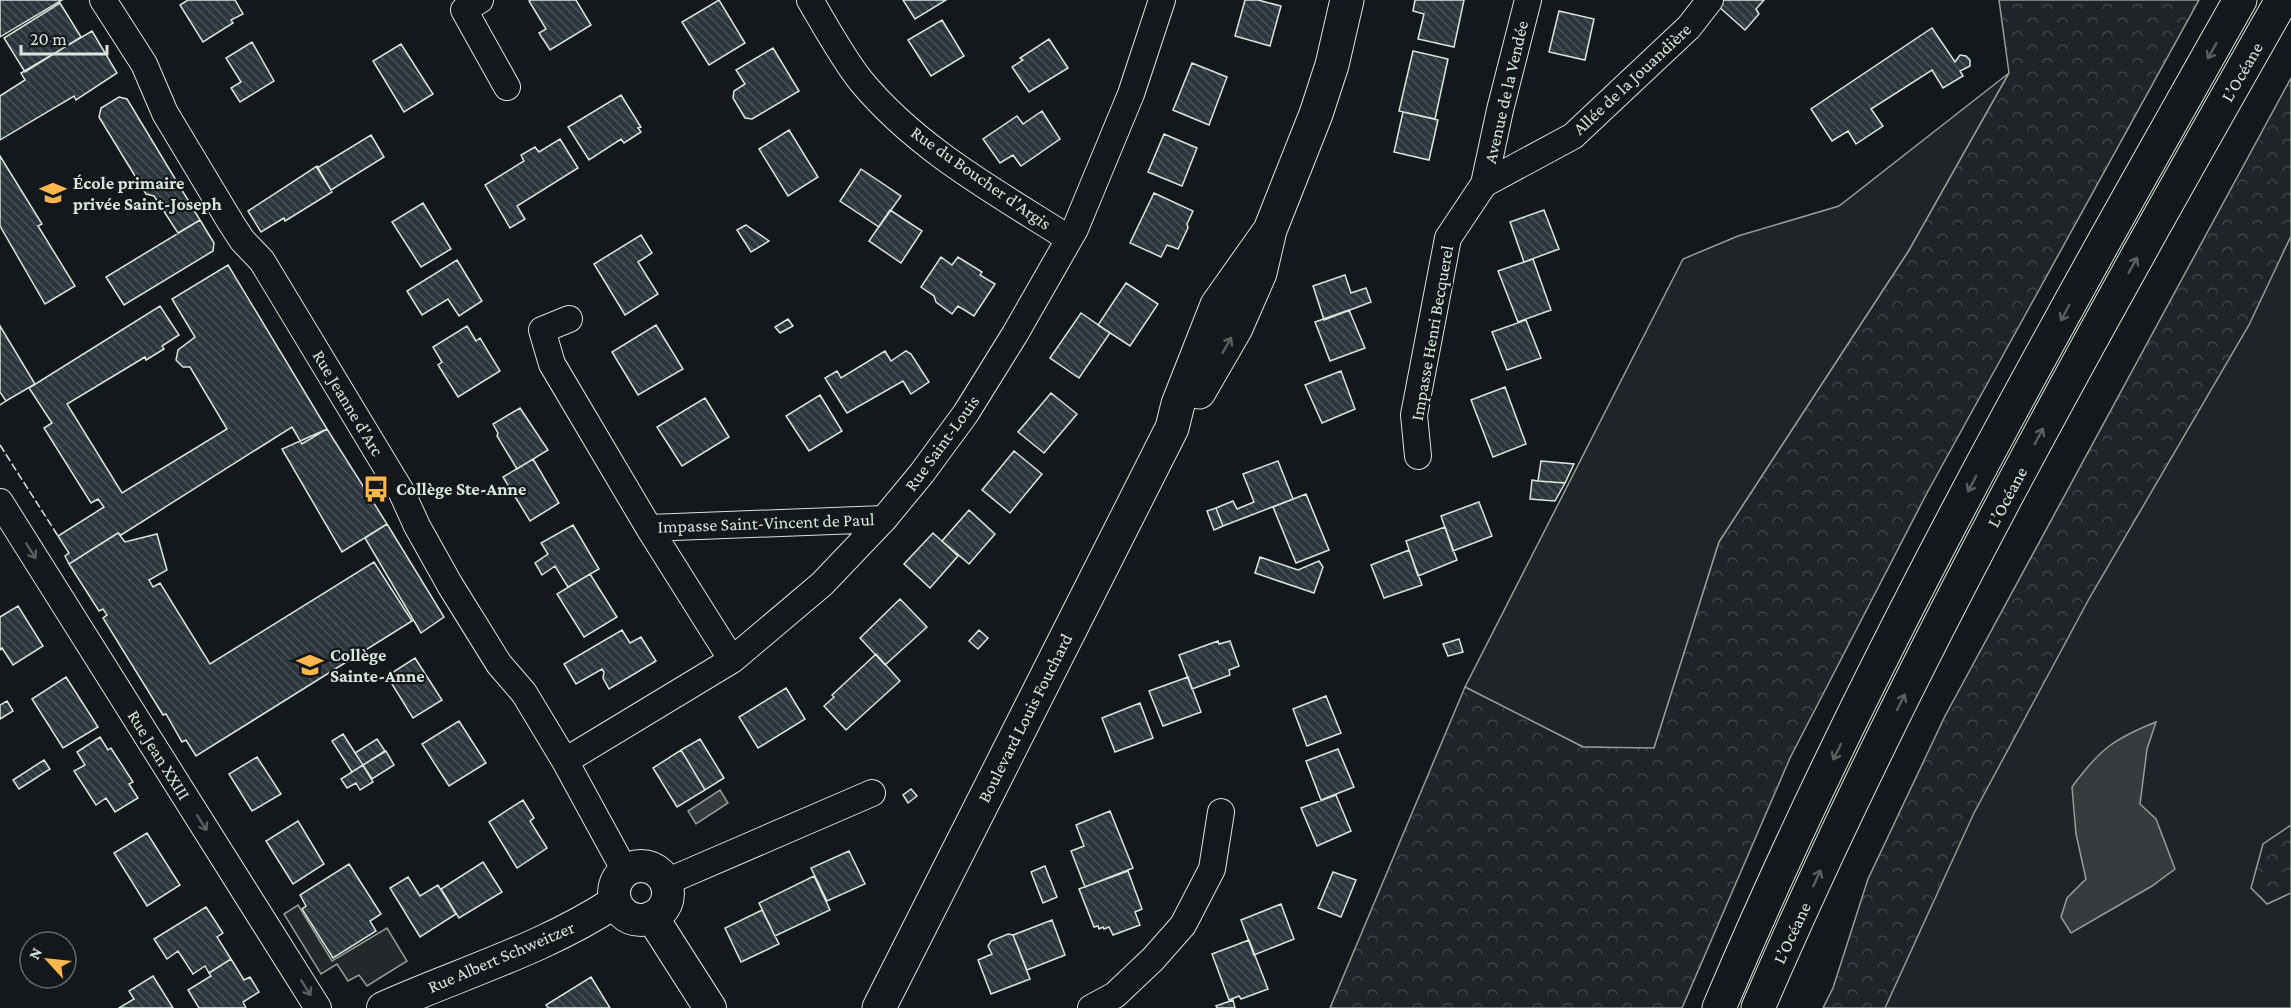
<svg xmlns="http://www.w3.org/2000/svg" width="2291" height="1008" viewBox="0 0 2291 1008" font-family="'Crimson Pro',serif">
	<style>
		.grass { fill: #202428; stroke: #939e99; stroke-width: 1.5 }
		.forest { fill: url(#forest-crowns); stroke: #939e99; stroke-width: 1.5 }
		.parking { fill: #24282b; stroke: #939e99; stroke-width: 1.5 }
		.water { fill: #363b3e; stroke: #939e99; stroke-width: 1.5 }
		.building { fill: url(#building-back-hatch); stroke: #d8e6dc; stroke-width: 1.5 }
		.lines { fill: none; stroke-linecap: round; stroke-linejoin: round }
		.minor-casing { stroke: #d8e6dc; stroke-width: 28 }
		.tertiary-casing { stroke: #d8e6dc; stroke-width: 34 }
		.secondary-casing { stroke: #d8e6dc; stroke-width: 35 }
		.motorway-casing { stroke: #d8e6dc; stroke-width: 35 }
		.minor { stroke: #14181c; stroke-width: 26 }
		.tertiary { stroke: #14181c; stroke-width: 32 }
		.secondary { stroke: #14181c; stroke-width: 33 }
		.motorway { stroke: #14181c; stroke-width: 33 }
		.fence { stroke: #d8e6dc; stroke-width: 1.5; stroke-dasharray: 8 3; stroke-linecap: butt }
		.oneway { stroke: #59605f }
		.labels { text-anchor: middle; stroke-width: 4.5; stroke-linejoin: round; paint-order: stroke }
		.street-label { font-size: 18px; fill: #d8e6dc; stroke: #14181c }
		.poi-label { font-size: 18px; font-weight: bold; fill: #d8e6dc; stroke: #14181c; text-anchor: start }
	</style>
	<defs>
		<pattern id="forest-crowns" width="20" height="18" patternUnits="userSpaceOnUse" patternTransform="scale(1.5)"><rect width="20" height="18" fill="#202428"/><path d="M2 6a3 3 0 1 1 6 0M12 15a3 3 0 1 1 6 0" fill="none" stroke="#404447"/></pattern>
		<pattern id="building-back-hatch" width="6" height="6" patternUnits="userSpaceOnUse" patternTransform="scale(1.5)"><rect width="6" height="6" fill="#2c363c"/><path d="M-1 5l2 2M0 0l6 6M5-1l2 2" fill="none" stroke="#4a5358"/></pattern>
	</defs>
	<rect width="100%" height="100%" fill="#14181c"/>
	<path class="grass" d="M2009,73L1908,252L1719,542L1654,749L1583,747L1465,687L1683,259L1738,236L1839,206Z
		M2291,132V1008H1841Z"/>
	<path class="forest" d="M1999,0H2199L1927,493L1790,758L1682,1008H1330L1465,687L1583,747L1654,748L1719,542L1908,252L2009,73Z
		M2291,78V236L2249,325L2090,597L1974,813L1885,1008H1823L1833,988L1868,879L1945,716Z
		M2291,825V893L2267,904L2251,888L2263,844Z"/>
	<path class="parking" d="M298,905L332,961L387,928L407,961L367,986L359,975L348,981L337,964L321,974L284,914Z"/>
	<path class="water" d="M2156,722L2147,749L2140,804L2156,819L2175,869L2152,886L2071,933L2061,917L2067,898L2086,879L2076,834L2072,787C2099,750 2113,739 2156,722Z
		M720,790L728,803L696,824L688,811Z"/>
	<path class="building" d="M0,0H62L0,37Z
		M188,0H235L243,14L231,20L233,23L203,42L180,5Z
		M531,0H576L591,25L550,50L539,33L546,29L529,1Z
		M719,0L745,43L709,65L682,22Z
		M903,0H946L915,19Z
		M1245,0H1258L1281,6L1270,46L1235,36Z
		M1415,0H1464L1454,47L1418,39L1424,14L1413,11Z
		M1724,0H1764L1756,9L1759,14L1745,30L1718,6Z
		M60,3L81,37L25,72L4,38Z
		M1559,11L1594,19L1585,60L1549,52Z
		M942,20L964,56L931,76L908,40Z
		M1932,28L1955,62L1960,55L1966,56L1970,60V66L1960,71L1963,76L1943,88L1932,70L1871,109L1883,126L1856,144L1848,131L1832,141L1811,109Z
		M92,31L117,73L76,100L74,96L0,140V96L25,80L21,73Z
		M1049,39L1068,68L1029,92L1012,67L1023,60L1020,58Z
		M252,42L274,81L240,102L231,88L241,82L226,58Z
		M401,44L433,94L404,112L373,61Z
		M773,48L799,91L752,119L745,118L733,98L734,91L745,84L736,70Z
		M1413,51L1448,59L1435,119L1399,111Z
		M1192,63L1227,77L1209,125L1173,110Z
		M621,95L641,127L638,128L641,132L624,143L621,139L589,160L568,127Z
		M119,97L127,99L200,220L178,233L154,196L146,194L99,117L101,108Z
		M1042,111L1060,139L1021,166L1013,155L1000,163L983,139L1017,116L1023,124Z
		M1403,112L1438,120L1429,160L1394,152Z
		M789,130L818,177L788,196L759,149Z
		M1164,134L1197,148L1182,186L1148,172Z
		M371,135L384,157L331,190L317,168Z
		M560,139L578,168L517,206L525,219L510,228L485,185L524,161L521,155L535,147L539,152Z
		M0,156L42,224L38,226L75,286L45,304L0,226Z
		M317,166L332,192L285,221L284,218L261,232L248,211Z
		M861,169L901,196L879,227L840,201Z
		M1154,193L1193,211L1187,224L1188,228L1178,249L1167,245L1161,257L1130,243Z
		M423,203L451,249L421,267L392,222Z
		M890,210L922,231L901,263L869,241Z
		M1544,210L1559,249L1524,262L1510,222Z
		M200,220L214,243L213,251L124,305L106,277Z
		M746,225L769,241L751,252L737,230Z
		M641,235L652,253L638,262L658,294L625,315L594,264Z
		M941,257L952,265L958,257L982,272L980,275L995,284L974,316L958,306L952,314L936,302L934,296L921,287Z
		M1533,259L1551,310L1518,322L1498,271Z
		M457,260L482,301L459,316L448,299L422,315L407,291Z
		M228,265L327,429L302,444L292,427L121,535L118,533L69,564L65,556L69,553L58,536L104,507L98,499L91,503L44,428L52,423L29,388L160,306L179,335L162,346L164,349L146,360L145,357L67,404L122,493L227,429L190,367H183L176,360L178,350L195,337L172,299Z
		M1345,275L1351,293L1366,288L1371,302L1324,320L1313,286Z
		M1126,283L1158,304L1130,346L1098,325Z
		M1349,310L1365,348L1330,361L1315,322Z
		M1081,313L1110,333L1079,378L1050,358Z
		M788,319L793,326L780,333L775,327Z
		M1526,320L1541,358L1507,370L1492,332Z
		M656,325L683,369L638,395L612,352Z
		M0,326L35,384L6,401L0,392Z
		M467,326L476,341L480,338L500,371L458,397L438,365L442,362L433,347Z
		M885,351L891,361L906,351L911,354L929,382L911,394L903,381L847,413L825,378L837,371L841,378Z
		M1341,371L1355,409L1322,423L1305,385Z
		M1505,387L1526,444L1493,457L1471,400Z
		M1051,393L1077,414L1044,453L1018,432Z
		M820,395L842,431L809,451L786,416Z
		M705,398L729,437L682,466L657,427Z
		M520,408L548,450L517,469L497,436L498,433L493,424Z
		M327,429L387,524L342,552L282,449Z
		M1014,451L1042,474L1010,513L982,490Z
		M533,459L559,503L530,521L503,477Z
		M1278,461L1293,499L1223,526L1216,508L1233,501L1237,509L1254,502L1243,474Z
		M1541,461L1574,464L1565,483L1538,481Z
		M1532,480L1538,481L1565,483L1555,501L1530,499Z
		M1306,494L1329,550L1296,563L1273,507Z
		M1479,502L1492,536L1453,551L1441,516Z
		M1216,508L1223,526L1214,530L1207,511Z
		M969,510L995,534L969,564L942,541Z
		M387,524L444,617L421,633L365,538Z
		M573,525L599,569L568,587L555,566L542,575L535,563L548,554L541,543Z
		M1445,527L1457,560L1418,576L1406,541Z
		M118,533L125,542L157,534L167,570L149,580L153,587L160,583L210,664L374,562L412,621L196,756L186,740L182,742L166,714L163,715L103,618L107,615L103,609L99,611L69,564Z
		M933,533L958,556L930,588L904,564Z
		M1409,550L1422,585L1384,598L1371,565Z
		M1260,557L1298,570L1319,561L1323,567L1314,593L1255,573Z
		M590,574L617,617L584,637L557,594Z
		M900,599L927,627L885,665L860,638Z
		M18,606L43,646L13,665L2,648L0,650V617Z
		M622,630L630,643L641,637L656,661L609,689L603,678L604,672L602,669L576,684L564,664Z
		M979,630L988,638L978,649L969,641Z
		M1459,639L1463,652L1448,656L1443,644Z
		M1218,641L1219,644L1230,641L1239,666L1229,670L1230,675L1192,689L1179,655Z
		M876,654L900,681L846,730L824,706L834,697L832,695Z
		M415,658L442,700L413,718L387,676Z
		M66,677L98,727L63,748L32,699Z
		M1188,677L1201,712L1163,726L1149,691Z
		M786,688L805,719L758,748L739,717Z
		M1326,696L1341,733L1307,746L1293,709Z
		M7,701L13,711L0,719V705Z
		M1140,703L1153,738L1115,752L1102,718Z
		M459,721L486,763L449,786L422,744Z
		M343,734L363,765L352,772L332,741Z
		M100,737L108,750L111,748L133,782L129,784L138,798L115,812L106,798L96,805L74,771L85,765L77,752Z
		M377,739L385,751L363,765L355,753Z
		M700,739L724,778L705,790L681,750Z
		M1338,749L1354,787L1321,800L1306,761Z
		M681,750L705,790L677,807L653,768Z
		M386,751L394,765L372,779L363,765Z
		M257,757L281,794L252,811L229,774Z
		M44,760L50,769L19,789L13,780Z
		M363,765L373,782L360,790L356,783L347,788L341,779Z
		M911,789L917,796L908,803L903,795Z
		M1336,795L1351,831L1317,846L1301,808Z
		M523,800L534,818L530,821L547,848L517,868L489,822Z
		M1110,811L1133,868L1085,887L1071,851L1084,846L1076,825Z
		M298,821L324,864L293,884L266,841Z
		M147,833L180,885L147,906L114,853Z
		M849,851L865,884L827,901L811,868Z
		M483,862L502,892L459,918L441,889Z
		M349,864L381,914L370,921L376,931L333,958L302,909L306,906L300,895Z
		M1045,866L1057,897L1043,903L1031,872Z
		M1128,871L1142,909L1135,912L1140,925L1113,935L1109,927L1104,929L1103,927L1099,929L1098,926L1094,927L1079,889Z
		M1333,872L1356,880L1341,917L1318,908Z
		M814,876L830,910L775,936L759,903Z
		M408,877L420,896L438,885L456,914L420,937L390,888Z
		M1281,904L1294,939L1254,955L1241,920Z
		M206,907L223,933L217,937L231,959L209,973L205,966L193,974L178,951L167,959L154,939Z
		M762,910L779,944L741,962L725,928Z
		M1052,920L1065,955L1027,970L1013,935Z
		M1008,934L1013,935L1030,979L991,994L978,960L992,954L988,946L991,941Z
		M1249,940L1268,989L1241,999L1239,996L1229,1000L1212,954Z
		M231,959L244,980L250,977L259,992L243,1002L246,1008H199L188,990L211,976L209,973Z
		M153,976L173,1008H119L134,999L129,991Z
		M591,977L610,1008H548L546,1005Z
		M1233,1000L1235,1008H1217L1216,1006Z"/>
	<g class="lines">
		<g class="minor-casing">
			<path id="minor" d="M103,0L144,64L165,113L231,223L242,240L262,261L402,493L417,526L450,585L499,664L524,693L565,761L625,871
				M480,0L464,10L507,87
				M810,0C826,27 842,57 861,81C917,149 996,192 1068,238
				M1484,184L1573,136L1689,27L1710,0
				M569,319L542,330L552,364L649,528L732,660
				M1418,456L1414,415L1448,238L1484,184L1500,110L1528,0
				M0,502L318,1008
				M649,528L884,519
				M565,761L732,660L822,584L884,519L922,473L966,413L1015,334L1075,229L1131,94L1162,0
				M666,882L872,793
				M1091,1008L1115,995L1153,959L1183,925L1212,869L1221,812"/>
		</g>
		<g class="tertiary-casing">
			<path id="tertiary" d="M614 893a27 27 0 1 1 54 0a27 27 0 1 1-54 0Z
				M652,917L710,1008
				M383,1008C461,973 544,949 615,902"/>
		</g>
		<g class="secondary-casing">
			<path id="secondary" d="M1199,392L1236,328L1260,273L1270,230L1316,114L1332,65L1347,0
				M879,1008L1172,428L1178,404L1217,305L1270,230"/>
		</g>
		<g class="motorway-casing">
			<path id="motorway" d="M1719,1008C1866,660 2054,329 2240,0
				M1758,1008C1908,660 2095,329 2282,0"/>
		</g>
		<use href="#minor" class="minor"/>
		<use href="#tertiary" class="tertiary"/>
		<use href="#secondary" class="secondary"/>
		<use href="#motorway" class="motorway"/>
		<path class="fence" d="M0,405L6,401
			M0,445L58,536"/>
	</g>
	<defs><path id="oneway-shaft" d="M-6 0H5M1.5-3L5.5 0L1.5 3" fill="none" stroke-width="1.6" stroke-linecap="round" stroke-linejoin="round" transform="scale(1.5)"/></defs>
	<g class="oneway">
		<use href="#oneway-shaft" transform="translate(2212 51) rotate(119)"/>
		<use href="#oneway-shaft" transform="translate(2133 265) rotate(-61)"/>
		<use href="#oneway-shaft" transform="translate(2065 313) rotate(118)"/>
		<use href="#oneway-shaft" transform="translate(1227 345) rotate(-60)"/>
		<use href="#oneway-shaft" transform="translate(2039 436) rotate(-62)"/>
		<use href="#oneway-shaft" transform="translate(1972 484) rotate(118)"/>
		<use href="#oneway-shaft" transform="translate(31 551) rotate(58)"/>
		<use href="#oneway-shaft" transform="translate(1901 702) rotate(-64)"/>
		<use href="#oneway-shaft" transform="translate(1837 752) rotate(116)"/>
		<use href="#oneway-shaft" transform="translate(202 823) rotate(58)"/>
		<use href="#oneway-shaft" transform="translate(1817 878) rotate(-65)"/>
		<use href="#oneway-shaft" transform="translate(306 988) rotate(58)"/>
	</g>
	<defs>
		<g id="school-bare" transform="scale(2.07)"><path d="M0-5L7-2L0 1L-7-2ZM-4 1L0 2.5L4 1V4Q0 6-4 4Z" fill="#ffb74d" stroke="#14181c" stroke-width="2.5" paint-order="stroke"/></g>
		<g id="bus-bare" transform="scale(2.07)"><path d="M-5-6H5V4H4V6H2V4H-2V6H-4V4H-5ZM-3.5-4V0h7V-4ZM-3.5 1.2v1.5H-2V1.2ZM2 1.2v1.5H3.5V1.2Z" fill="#ffb74d" stroke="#14181c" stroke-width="2.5" paint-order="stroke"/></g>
	</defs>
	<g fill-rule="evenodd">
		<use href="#school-bare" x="53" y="193"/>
		<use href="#bus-bare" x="376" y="489"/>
		<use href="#school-bare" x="310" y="665"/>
	</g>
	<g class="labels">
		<g class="street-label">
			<text transform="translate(2242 72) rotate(-60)" y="6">L’Océane</text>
			<text transform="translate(1632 79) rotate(-43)" y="6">Allée de la Jouandière</text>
			<text transform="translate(1506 92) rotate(-77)" y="6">Avenue de la Vendée</text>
			<text transform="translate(981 178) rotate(35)" y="6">Rue du Boucher d'Argis</text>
			<text transform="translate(1432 333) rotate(-80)" y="6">Impasse Henri Becquerel</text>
			<text transform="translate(348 403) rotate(59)" y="6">Rue Jeanne d'Arc</text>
			<text transform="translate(942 443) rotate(-54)" y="6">Rue Saint-Louis</text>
			<text transform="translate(2007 497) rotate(-62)" y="6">L’Océane</text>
			<text transform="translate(766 523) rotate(-2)" y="6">Impasse Saint-Vincent de Paul</text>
			<text transform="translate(1025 718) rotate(-63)" y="6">Boulevard Louis Fouchard</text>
			<text transform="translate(159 755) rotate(58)" y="6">Rue Jean XXIII</text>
			<text transform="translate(1792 933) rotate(-65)" y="6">L’Océane</text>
			<text transform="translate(501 957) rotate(-23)" y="6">Rue Albert Schweitzer</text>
		</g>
		<g class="poi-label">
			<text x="73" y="189">École primaire<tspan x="73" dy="21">privée Saint-Joseph</tspan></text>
			<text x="396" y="495">Collège Ste-Anne</text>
			<text x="330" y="661">Collège<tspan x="330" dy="21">Sainte-Anne</tspan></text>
		</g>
	</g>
	<g transform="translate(48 960) rotate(297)"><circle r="28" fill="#14181c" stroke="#626a69" stroke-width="1.5"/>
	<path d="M0-4.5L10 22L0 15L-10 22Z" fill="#ffb74d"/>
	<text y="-9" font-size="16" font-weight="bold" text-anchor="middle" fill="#d8e6dc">N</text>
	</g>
	<path d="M21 45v9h86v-9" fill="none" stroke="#d8e6dc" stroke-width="3"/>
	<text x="30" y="45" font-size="18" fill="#d8e6dc" stroke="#14181c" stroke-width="4.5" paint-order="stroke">20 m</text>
</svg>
